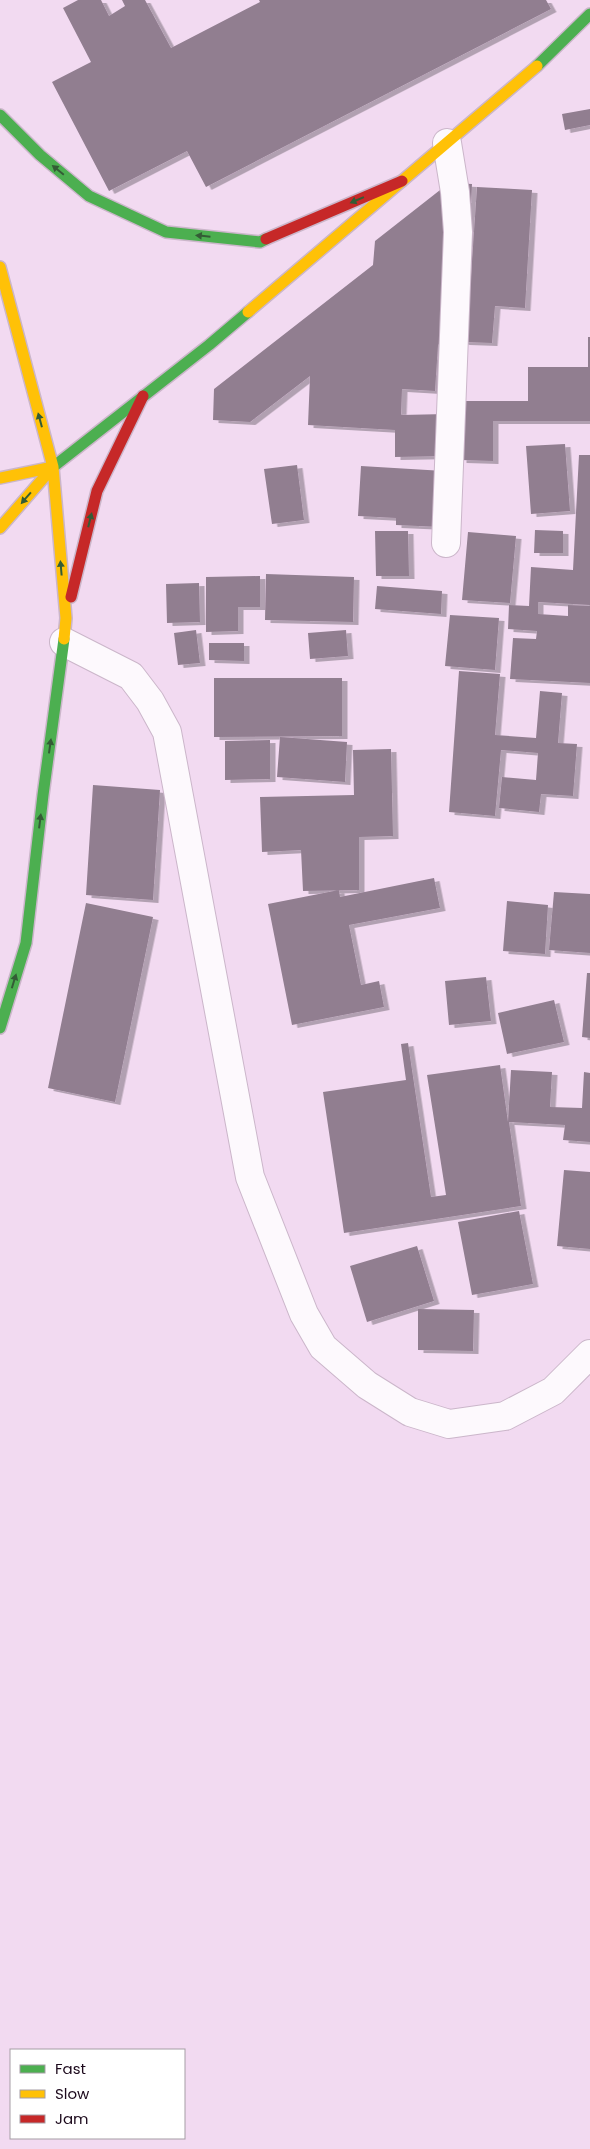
<svg xmlns="http://www.w3.org/2000/svg" width="590" height="2149" viewBox="0 0 590 2149" font-family="Poppins,sans-serif">
	<style>
		.building { fill: #917e90; filter: url(#shadow) }
		.lines { fill: none; stroke-linecap: round; stroke-linejoin: round }
		.street-casing { stroke: #cbb6ca; stroke-width: 30 }
		.fast-casing { stroke: #cbb6ca; stroke-width: 14 }
		.slow-casing { stroke: #cbb6ca; stroke-width: 14 }
		.jam-casing { stroke: #cbb6ca; stroke-width: 14 }
		.street { stroke: #fdf9fd; stroke-width: 28 }
		.fast { stroke: #4caf50; stroke-width: 11 }
		.slow { stroke: #ffc107; stroke-width: 11 }
		.jam { stroke: #c62828; stroke-width: 11 }
		.oneway { fill: #345c36 }
	</style>
	<defs>
		<filter id="shadow"><feDropShadow dx="5.5" dy="3" stdDeviation="0" flood-color="#0004"/></filter>
	</defs>
	<rect width="100%" height="100%" fill="#f2daf1"/>
	<path class="building" d="M78,0H101L109,16L125,6L122,0H145L171,48L260,2L259,0H546L551,9L206,187L187,151L109,191L52,82L91,62L63,8Z
		M590,109V125L565,130L562,114Z
		M449,183L472,184L465,324L467,336L477,187L532,190L525,308L495,306L492,343L464,342L449,336L438,345L435,391L402,389L401,415L447,414L448,456L395,457V430L308,425L310,376L250,422L213,420L214,389L373,265L375,241Z
		M588,337H590V421H493V461L461,460V401H528V367H588Z
		M565,444L570,511L531,514L526,446Z
		M579,455H590V605L538,602V614L568,616V605L590,606V683L510,679L513,638L536,639L537,631L508,629L509,605L529,606L531,567L573,570Z
		M297,465L304,520L272,524L264,469Z
		M361,466L444,471L441,527L396,525V518L358,516Z
		M535,530L563,531V553H534Z
		M375,531H408L409,576H376Z
		M468,532L516,536L510,603L462,600Z
		M266,574L354,577L353,622L265,620Z
		M260,576V607H238V631L206,632V577Z
		M199,583L200,622L167,623L166,584Z
		M377,586L442,591L441,614L375,609Z
		M450,615L499,618L495,670L445,666Z
		M196,630L200,663L178,665L174,633Z
		M346,630L348,656L310,659L308,633Z
		M209,643H244V661L209,660Z
		M459,671L500,674L495,735L536,738L540,691L562,693L558,743L577,744L573,796L541,794L539,812L499,808L502,777L536,780L538,753L501,750L495,816L449,812Z
		M214,678H342V736L214,737Z
		M280,737L347,742L345,782L277,777Z
		M270,740V779L225,780V741Z
		M391,749L393,836L359,837V890L303,891L301,850L262,852L260,797L354,795L353,750Z
		M93,785L160,790L153,900L86,895Z
		M434,878L440,908L349,925L361,985L379,981L384,1007L292,1025L268,904L339,890L340,897Z
		M554,892L590,894V953L549,950Z
		M507,901L548,905L545,954L503,951Z
		M86,903L153,917L115,1102L48,1088Z
		M587,973H590V1038L582,1037Z
		M486,977L491,1021L449,1025L445,981Z
		M554,1000L564,1042L507,1054L498,1013Z
		M408,1043L431,1197L446,1195L427,1075L500,1065L508,1122L511,1070L552,1072L550,1107L582,1108L584,1072L590,1073V1142L563,1140L565,1125L509,1122L521,1206L344,1233L323,1092L406,1080L401,1044Z
		M564,1170L590,1172V1249L557,1246Z
		M519,1211L533,1284L472,1295L458,1222Z
		M417,1246L434,1301L367,1322L350,1266Z
		M418,1309L474,1310L473,1351L418,1350Z"/>
	<g class="lines">
		<g class="street-casing">
			<path id="street" d="M446,543L458,232L455,192L447,143
				M64,642L131,676L150,701L167,732L250,1177L304,1314L323,1347L367,1385L410,1412L449,1424L505,1416L553,1391L590,1354"/>
		</g>
		<g class="fast-casing">
			<path id="fast" d="M537,66L590,14
				M0,115L40,155L89,196L166,232L260,242L266,239
				M53,467L209,345L248,312
				M0,1028L26,943L43,795L64,639"/>
		</g>
		<g class="slow-casing">
			<path id="slow" d="M0,267L53,467L66,618L64,639
				M248,312L537,66
				M0,478L53,467
				M0,528L53,467"/>
		</g>
		<g class="jam-casing">
			<path id="jam" d="M266,239L402,181
				M71,597L97,491L143,396"/>
		</g>
		<use href="#street" class="street"/>
		<use href="#fast" class="fast"/>
		<use href="#slow" class="slow"/>
		<use href="#jam" class="jam"/>
	</g>
	<defs><path id="oneway-solid" d="M-6-.8H1V-3.2L6.5 0L1 3.2V.8H-6Z" transform="scale(1.25)"/></defs>
	<g class="oneway">
		<use href="#oneway-solid" transform="translate(58 170) rotate(-141)"/>
		<use href="#oneway-solid" transform="translate(357 200) rotate(157)"/>
		<use href="#oneway-solid" transform="translate(203 236) rotate(-174)"/>
		<use href="#oneway-solid" transform="translate(40 420) rotate(-105)"/>
		<use href="#oneway-solid" transform="translate(26 498) rotate(131)"/>
		<use href="#oneway-solid" transform="translate(90 520) rotate(-76)"/>
		<use href="#oneway-solid" transform="translate(61 568) rotate(-95)"/>
		<use href="#oneway-solid" transform="translate(50 746) rotate(-82)"/>
		<use href="#oneway-solid" transform="translate(40 821) rotate(-83)"/>
		<use href="#oneway-solid" transform="translate(14 981) rotate(-73)"/>
	</g>
	<rect x="10" y="2049" width="175" height="90" fill="#ffffff" stroke="#a59da5"/>
	<rect x="20" y="2065" width="25" height="8" fill="#4caf50" stroke="#a59da5"/>
	<text x="55" y="2074" font-size="15" fill="#1d0a1d">Fast</text>
	<rect x="20" y="2090" width="25" height="8" fill="#ffc107" stroke="#a59da5"/>
	<text x="55" y="2099" font-size="15" fill="#1d0a1d">Slow</text>
	<rect x="20" y="2115" width="25" height="8" fill="#c62828" stroke="#a59da5"/>
	<text x="55" y="2124" font-size="15" fill="#1d0a1d">Jam</text>
</svg>
